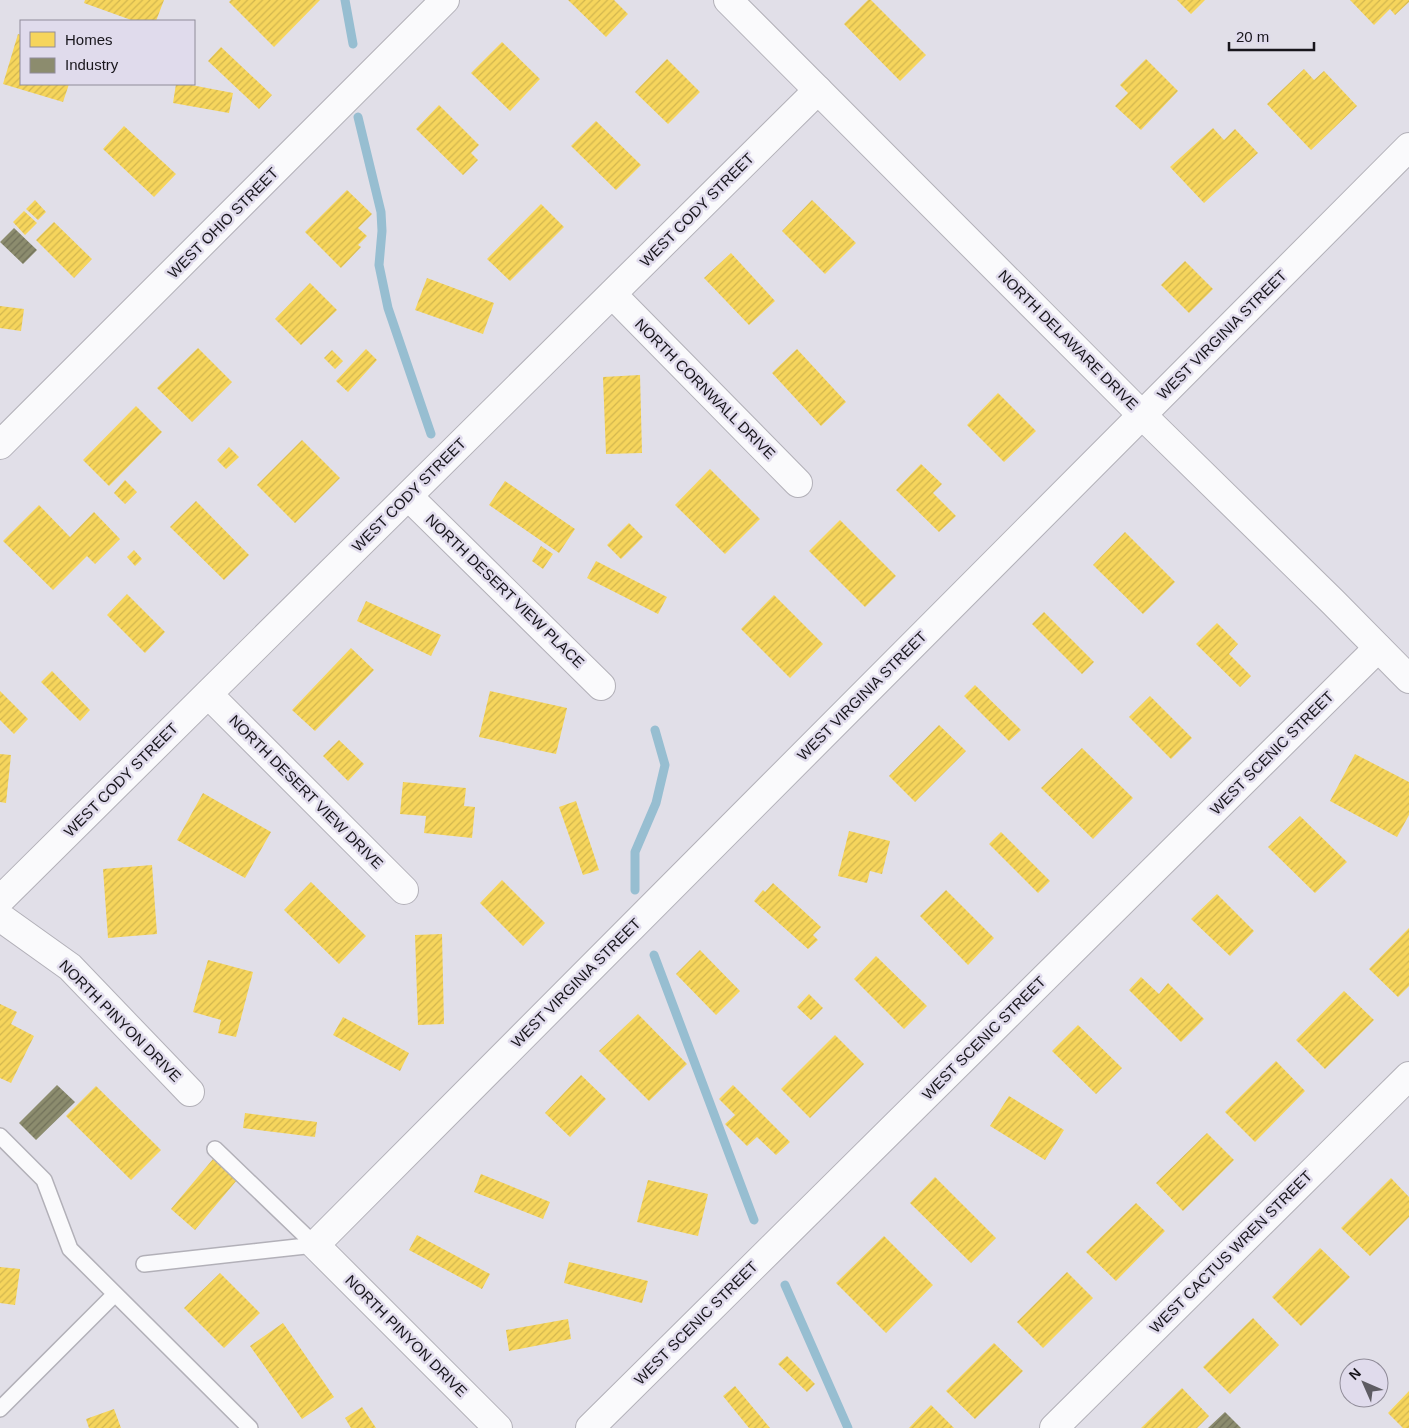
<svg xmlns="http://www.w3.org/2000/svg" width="1409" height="1428" viewBox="0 0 1409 1428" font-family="Helvetica,sans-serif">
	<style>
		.homes { fill: url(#homes-hatch) }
		.industry { fill: url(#industry-hatch) }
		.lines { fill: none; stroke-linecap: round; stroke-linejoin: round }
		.stream { stroke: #97bed1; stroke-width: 9 }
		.service-casing { stroke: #b2b0b8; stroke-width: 18 }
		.minor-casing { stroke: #b2b0b8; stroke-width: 30 }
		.tertiary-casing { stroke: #b2b0b8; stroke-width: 30 }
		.service { stroke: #fafafc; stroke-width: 15 }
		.minor { stroke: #fafafc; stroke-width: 28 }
		.tertiary { stroke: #fafafc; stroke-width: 28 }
		.labels { text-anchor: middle; stroke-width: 5; stroke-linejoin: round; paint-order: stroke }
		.street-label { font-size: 15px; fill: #18161c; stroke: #e0dbec }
	</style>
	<defs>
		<pattern id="homes-hatch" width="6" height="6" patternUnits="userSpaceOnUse" patternTransform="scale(1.25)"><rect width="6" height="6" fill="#f6d55c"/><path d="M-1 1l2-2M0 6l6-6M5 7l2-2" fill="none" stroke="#d2b64f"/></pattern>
		<pattern id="industry-hatch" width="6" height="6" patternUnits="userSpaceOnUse" patternTransform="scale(1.25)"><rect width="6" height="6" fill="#8c8c6e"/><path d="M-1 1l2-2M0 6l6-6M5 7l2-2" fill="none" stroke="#71715a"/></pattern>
	</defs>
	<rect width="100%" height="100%" fill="#e1dfe8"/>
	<path class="homes" d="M85,0H164L156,21H134L84,3Z
		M231,0H320L274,47L229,2Z
		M568,0H614L628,14L606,37Z
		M868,0H871L926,55L900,81L844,24Z
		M1177,0H1205L1191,14Z
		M1350,0H1409V2L1395,15L1390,9L1374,25Z
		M18,34L21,35V84H69L63,102L3,84Z
		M502,42L540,79L510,111L471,73Z
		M221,47L272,95L259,109L208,61Z
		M667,59L700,92L668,124L635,92Z
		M1146,59L1178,91L1141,130L1115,106L1128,93L1120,85Z
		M1304,69L1314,80L1324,71L1357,106L1311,150L1267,104Z
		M176,84H186L233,93L229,113L173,103Z
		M439,105L479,145L471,153L478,160L463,175L416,129Z
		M596,121L641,165L616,190L571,146Z
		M124,126L176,174L154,197L103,149Z
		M1213,128L1224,140L1235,129L1258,153L1204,203L1170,167Z
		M347,190L372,214L358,228L367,236L358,245L361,247L341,268L305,232Z
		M35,200L46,212L38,220L26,209Z
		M812,200L856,243L825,274L782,231Z
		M541,204L564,227L510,281L487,259Z
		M24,211L37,223L25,235L13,222Z
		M54,222L92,259L74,278L36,240Z
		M731,253L775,301L749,325L704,278Z
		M1185,261L1213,289L1189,313L1161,285Z
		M427,278L494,303L483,334L415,310Z
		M310,283L337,310L301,345L275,319Z
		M0,306L24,309L21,331L0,328Z
		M198,348L232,382L192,422L157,388Z
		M366,349L377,360L348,392L336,381Z
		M797,349L846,402L821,426L772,373Z
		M332,350L343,361L335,369L324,358Z
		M640,375L642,453L606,454L603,377Z
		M998,393L1036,431L1004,462L967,425Z
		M136,406L162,432L109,486L83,460Z
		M302,440L340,478L295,523L257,485Z
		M229,447L239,457L226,469L217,460Z
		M921,464L942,484L933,493L956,516L939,532L896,490Z
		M710,469L760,519L725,554L675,505Z
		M125,480L137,492L125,504L114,493Z
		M505,481L575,529L559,553L489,505Z
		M196,501L249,555L224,580L170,527Z
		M39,505L70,537L94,512L120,539L95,564L87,556L53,590L3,541Z
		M840,520L896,576L865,607L809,551Z
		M629,523L643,537L621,559L607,545Z
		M1125,532L1175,582L1143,614L1093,565Z
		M541,546L553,554L543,569L532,561Z
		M134,550L142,559L135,566L127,557Z
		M596,561L667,597L658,614L587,578Z
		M127,594L165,632L145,653L107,615Z
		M774,595L823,644L790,678L741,629Z
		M366,601L441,635L431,656L357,621Z
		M1044,612L1094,662L1082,674L1032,624Z
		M1217,623L1238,644L1229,654L1251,676L1240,687L1196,644Z
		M351,648L374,670L315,731L292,710Z
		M52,671L90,710L80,721L41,682Z
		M975,685L1021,730L1009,741L964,696Z
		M0,691L28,719L14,734L0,720Z
		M490,691L567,708L556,754L479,737Z
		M1150,696L1192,738L1171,759L1129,717Z
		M939,725L966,751L915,802L889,776Z
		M339,740L364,764L348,781L323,756Z
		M1082,748L1133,798L1093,839L1041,788Z
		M0,754L11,755L6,803L0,802Z
		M1355,754L1409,782V815L1397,837L1330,801Z
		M403,782L466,788L464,806L475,807L472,838L424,833L426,816L400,814Z
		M203,793L271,832L245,878L177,840Z
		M576,801L599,870L583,875L559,807Z
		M1300,816L1347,862L1315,893L1268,847Z
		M849,831L890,841L882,874L870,871L867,883L838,876Z
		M1001,832L1050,881L1038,893L989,844Z
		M152,865L157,934L108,938L103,869Z
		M502,880L545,923L523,946L480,903Z
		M311,882L366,936L339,964L284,910Z
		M773,883L821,927L813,935L818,940L808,949L754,901L763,890L765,892Z
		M946,890L994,938L968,965L920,916Z
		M1217,894L1254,931L1230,956L1191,919Z
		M1409,928V986L1398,997L1369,969Z
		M442,934L444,1024L418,1025L415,935Z
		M700,950L740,991L716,1015L676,974Z
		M876,956L927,1006L904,1029L854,979Z
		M208,960L253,972L236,1037L218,1033L221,1020L193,1012Z
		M1141,977L1159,994L1168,983L1204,1019L1181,1042L1129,990Z
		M1344,991L1374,1020L1325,1069L1296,1040Z
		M809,994L823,1008L811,1020L797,1007Z
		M0,1004L17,1012L11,1024L34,1036L11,1083L0,1078Z
		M638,1014L687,1064L649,1101L599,1051Z
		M343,1017L409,1053L400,1071L333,1035Z
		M1078,1025L1122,1068L1096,1094L1052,1051Z
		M835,1035L864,1064L810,1118L781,1089Z
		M1276,1061L1305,1091L1255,1142L1225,1112Z
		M581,1075L606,1099L570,1137L545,1113Z
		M733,1085L790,1142L776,1155L757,1137L747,1146L725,1124L735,1115L719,1099Z
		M96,1086L161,1150L131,1180L66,1116Z
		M1009,1096L1064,1130L1045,1160L990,1126Z
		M245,1113L317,1122L315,1137L243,1128Z
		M1207,1133L1234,1160L1183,1211L1156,1183Z
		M213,1159L237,1180L195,1230L171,1209Z
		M481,1174L550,1202L543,1219L474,1192Z
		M935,1177L996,1238L971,1263L910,1203Z
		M1391,1178L1409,1197V1217L1370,1256L1341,1228Z
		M648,1180L708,1194L698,1236L637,1222Z
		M1136,1203L1165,1231L1116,1281L1086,1252Z
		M417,1235L490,1274L482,1289L409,1250Z
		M884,1236L933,1285L886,1333L836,1283Z
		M1320,1248L1350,1277L1301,1326L1272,1297Z
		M569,1262L648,1281L642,1303L564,1283Z
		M0,1267L20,1269L15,1305L0,1303Z
		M1067,1272L1093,1298L1043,1348L1017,1322Z
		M220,1273L260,1313L224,1348L184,1308Z
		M1253,1318L1279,1345L1230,1394L1203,1367Z
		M568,1319L571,1339L509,1351L506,1330Z
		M283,1323L334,1397L302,1419L250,1346Z
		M994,1343L1023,1371L975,1419L946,1391Z
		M787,1356L815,1384L807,1392L778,1364Z
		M735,1386L770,1428H749L723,1396Z
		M1182,1388L1209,1416L1197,1428H1141Z
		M1409,1391V1428H1403L1388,1413Z
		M931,1405L954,1428H909Z
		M362,1407L376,1428H351L345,1418Z
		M114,1409L121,1428H89L86,1419Z"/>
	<path class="industry" d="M14,228L37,250L23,264L0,242Z
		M57,1085L75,1102L36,1140L19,1123Z
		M1225,1412L1241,1428H1208Z"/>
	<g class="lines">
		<path class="stream" d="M345,0L353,44
			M358,117L381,212L382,231L379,265L388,308L431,434
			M635,890V852L656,803L665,765L655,730
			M654,955L754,1220
			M785,1285L848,1428"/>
		<g class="service-casing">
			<path id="service" d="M0,1136L44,1180L70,1249L250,1428
				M215,1149L315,1245
				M144,1264L315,1245
				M0,1409L115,1294"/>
		</g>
		<g class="minor-casing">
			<path id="minor" d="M612,294L798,483
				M0,445L445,0
				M408,496L601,686
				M208,694L404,890
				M0,900L818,90
				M0,917L70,967L190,1092
				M498,1428L315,1245L1409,147
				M590,1428L1378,648
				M1054,1428L1409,1076"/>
		</g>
		<g class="tertiary-casing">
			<path id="tertiary" d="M728,0L1142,415L1333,602L1409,679"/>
		</g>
		<use href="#service" class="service"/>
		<use href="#minor" class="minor"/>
		<use href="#tertiary" class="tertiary"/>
	</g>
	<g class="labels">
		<g class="street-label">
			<text transform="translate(697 210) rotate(-45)" y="5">WEST CODY STREET</text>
			<text transform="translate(223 223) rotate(-45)" y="5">WEST OHIO STREET</text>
			<text transform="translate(1222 335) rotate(-45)" y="5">WEST VIRGINIA STREET</text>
			<text transform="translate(1068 340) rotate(45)" y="5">NORTH DELAWARE DRIVE</text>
			<text transform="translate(705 389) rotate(45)" y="5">NORTH CORNWALL DRIVE</text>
			<text transform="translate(409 495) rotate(-45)" y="5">WEST CODY STREET</text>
			<text transform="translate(505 591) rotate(44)" y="5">NORTH DESERT VIEW PLACE</text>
			<text transform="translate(862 696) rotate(-45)" y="5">WEST VIRGINIA STREET</text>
			<text transform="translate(1272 753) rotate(-45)" y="5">WEST SCENIC STREET</text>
			<text transform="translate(121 780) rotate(-45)" y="5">WEST CODY STREET</text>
			<text transform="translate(306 792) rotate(45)" y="5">NORTH DESERT VIEW DRIVE</text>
			<text transform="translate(576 983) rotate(-45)" y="5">WEST VIRGINIA STREET</text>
			<text transform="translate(120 1021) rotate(45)" y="5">NORTH PINYON DRIVE</text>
			<text transform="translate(984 1038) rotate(-45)" y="5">WEST SCENIC STREET</text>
			<text transform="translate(1231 1252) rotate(-45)" y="5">WEST CACTUS WREN STREET</text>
			<text transform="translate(696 1323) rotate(-45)" y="5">WEST SCENIC STREET</text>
			<text transform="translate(406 1336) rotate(45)" y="5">NORTH PINYON DRIVE</text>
		</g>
	</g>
	<rect x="20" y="20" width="175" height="65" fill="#e0dbec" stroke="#908c99"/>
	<rect x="30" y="32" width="25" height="15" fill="#f6d55c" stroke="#908c99"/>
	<text x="65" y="45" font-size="15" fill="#18161c">Homes</text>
	<rect x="30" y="58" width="25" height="15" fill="#8c8c6e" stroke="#908c99"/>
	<text x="65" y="70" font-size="15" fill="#18161c">Industry</text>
	<g transform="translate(1364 1383) rotate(315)"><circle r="24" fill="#e0dbec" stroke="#908c99"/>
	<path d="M0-4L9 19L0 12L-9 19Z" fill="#5e5c63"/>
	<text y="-8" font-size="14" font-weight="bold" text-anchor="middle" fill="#18161c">N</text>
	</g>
	<path d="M1229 42v8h85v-8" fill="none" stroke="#18161c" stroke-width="2.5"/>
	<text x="1236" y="42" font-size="15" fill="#18161c" stroke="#e0dbec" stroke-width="4" paint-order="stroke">20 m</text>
</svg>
